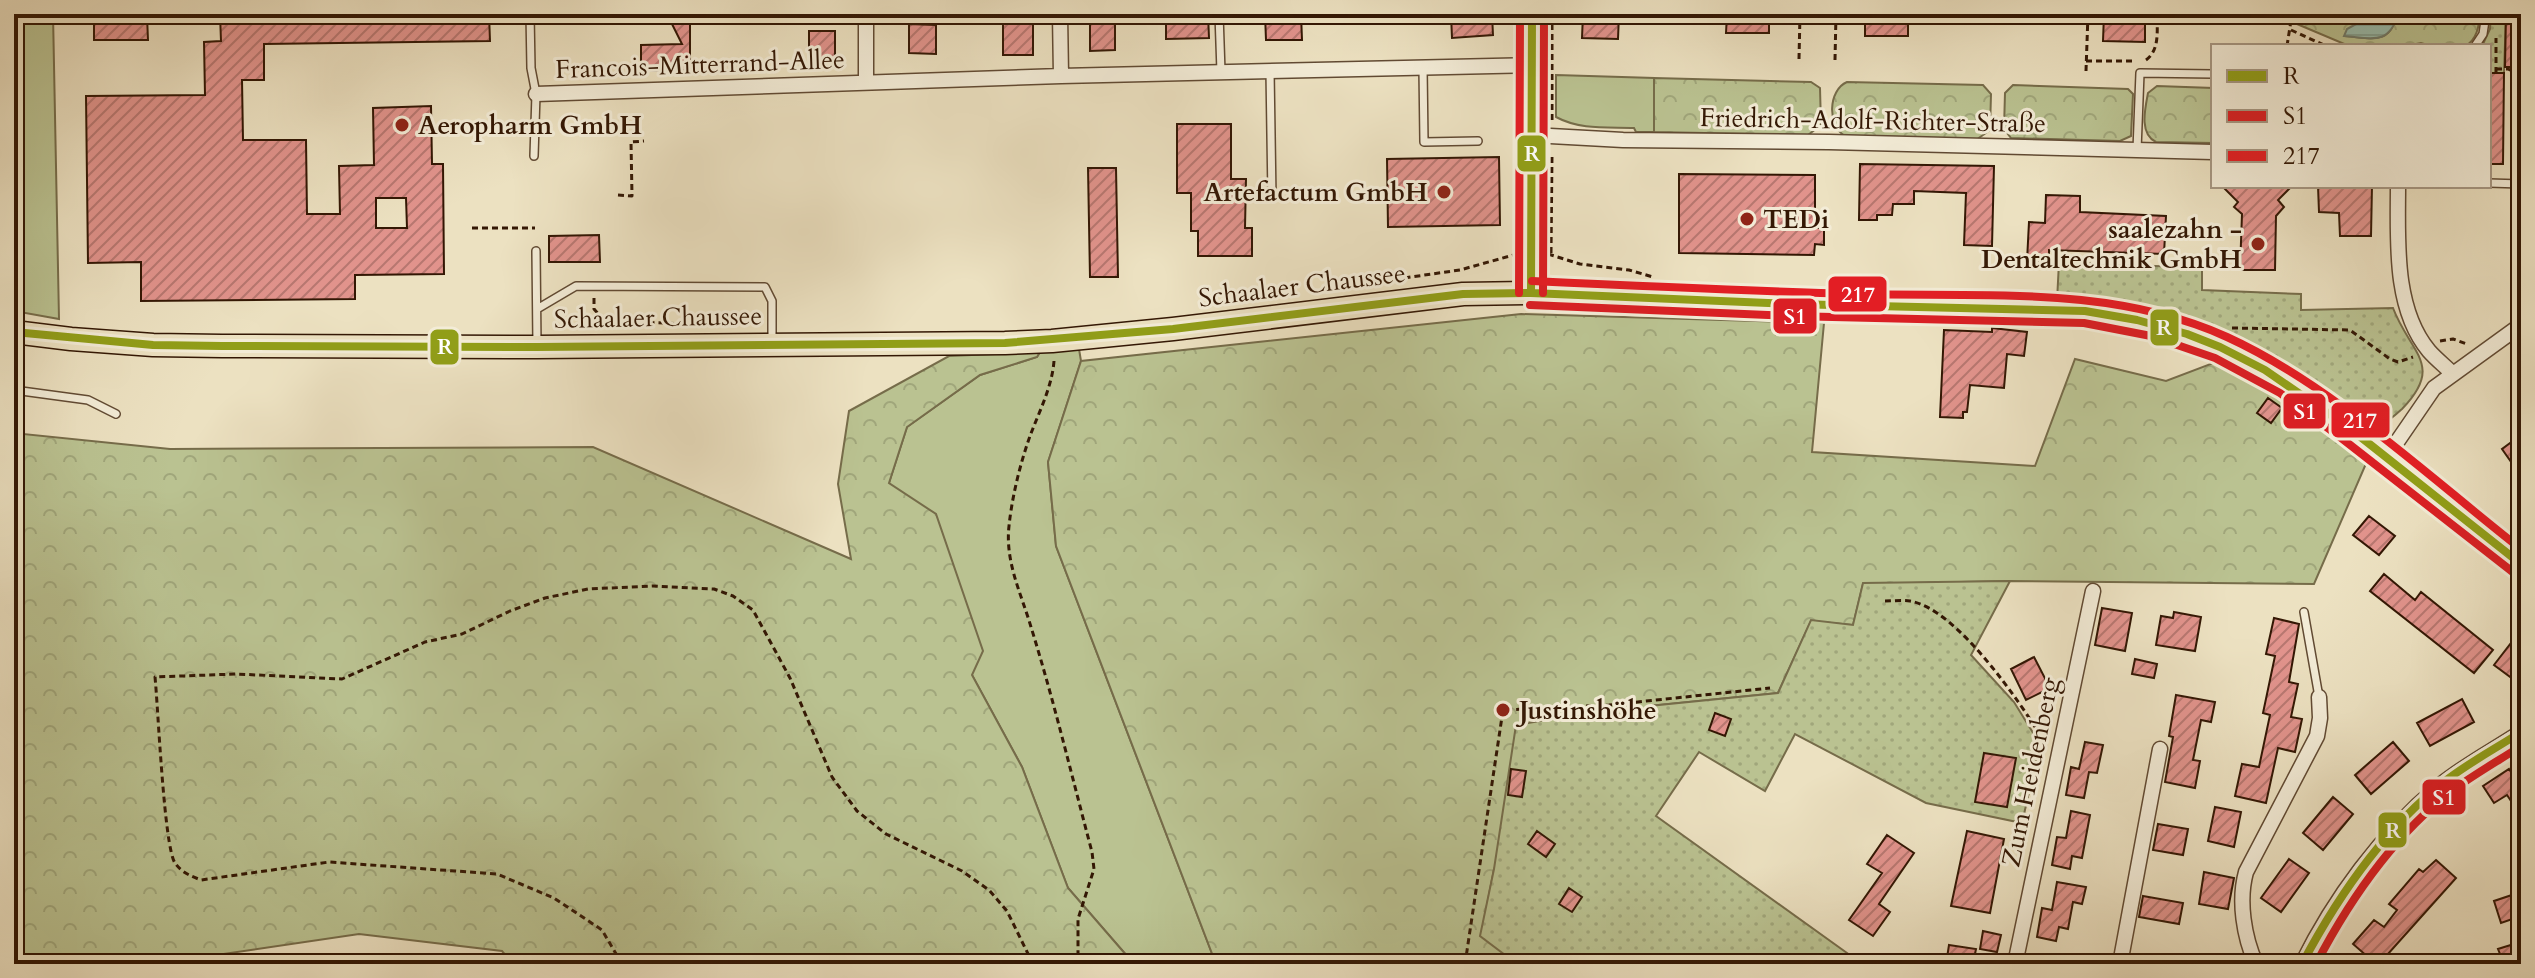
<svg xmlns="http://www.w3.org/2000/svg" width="2535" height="978" viewBox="0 0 2535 978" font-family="Cardo,serif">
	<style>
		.grass { fill: #bac291; stroke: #766c4a; stroke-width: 2 }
		.forest { fill: url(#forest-crowns); stroke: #766c4a; stroke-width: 2 }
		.park { fill: url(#park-dots); stroke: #766c4a; stroke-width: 2 }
		.water { fill: url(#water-rules); stroke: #707b6b; stroke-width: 2 }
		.building { fill: url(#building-hatch); stroke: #331704; stroke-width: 2; fill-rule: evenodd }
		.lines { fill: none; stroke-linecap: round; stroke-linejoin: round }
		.service-casing { stroke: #614a33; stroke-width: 10 }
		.minor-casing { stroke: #614a33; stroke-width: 17 }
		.primary-casing { stroke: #331704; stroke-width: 25 }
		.path { stroke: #331704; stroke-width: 3; stroke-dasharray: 6 4; stroke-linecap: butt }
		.service { stroke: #f3ecd7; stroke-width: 7 }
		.minor { stroke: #f3ecd7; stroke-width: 14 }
		.primary { stroke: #ece1c1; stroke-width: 22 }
		.bus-1-casing { stroke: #f3ecd7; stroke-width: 14 }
		.bus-2-casing { stroke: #f3ecd7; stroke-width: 14 }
		.bus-3-casing { stroke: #f3ecd7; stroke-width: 14 }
		.bus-1 { stroke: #919e18; stroke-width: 8 }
		.bus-2 { stroke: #da1f24; stroke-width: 8 }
		.bus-3 { stroke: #e31e24; stroke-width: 8 }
		.poi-dot { fill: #8f2418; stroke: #f3ecd7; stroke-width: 3 }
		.labels { text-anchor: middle; stroke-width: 6; stroke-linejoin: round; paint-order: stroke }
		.street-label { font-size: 26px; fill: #331704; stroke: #f3ecd7 }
		.poi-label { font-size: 26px; font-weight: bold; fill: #331704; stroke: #f3ecd7; text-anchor: start }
		.line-badge { stroke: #f3ecd7; stroke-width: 3 }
		.badge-label { font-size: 22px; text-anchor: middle; font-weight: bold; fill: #fff }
	</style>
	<defs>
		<pattern id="forest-crowns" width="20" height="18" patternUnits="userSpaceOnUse" patternTransform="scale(2)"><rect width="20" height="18" fill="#bac291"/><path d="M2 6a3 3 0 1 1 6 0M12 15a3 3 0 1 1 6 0" fill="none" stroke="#a0a67b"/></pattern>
		<pattern id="park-dots" width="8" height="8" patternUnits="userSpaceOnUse" patternTransform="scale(2)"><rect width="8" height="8" fill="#bac291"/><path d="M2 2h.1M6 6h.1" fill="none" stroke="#a0a67b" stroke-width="1.8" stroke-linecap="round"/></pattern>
		<pattern id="water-rules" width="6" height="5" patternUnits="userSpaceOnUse" patternTransform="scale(2)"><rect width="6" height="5" fill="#99beaf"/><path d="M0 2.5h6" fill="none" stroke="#84a395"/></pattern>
		<pattern id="building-hatch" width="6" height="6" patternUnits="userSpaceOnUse" patternTransform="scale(2)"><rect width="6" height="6" fill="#e1938c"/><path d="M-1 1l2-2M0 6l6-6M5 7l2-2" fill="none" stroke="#b77770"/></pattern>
	</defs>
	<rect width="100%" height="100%" fill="#ece1c1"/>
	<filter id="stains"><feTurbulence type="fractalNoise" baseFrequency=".0025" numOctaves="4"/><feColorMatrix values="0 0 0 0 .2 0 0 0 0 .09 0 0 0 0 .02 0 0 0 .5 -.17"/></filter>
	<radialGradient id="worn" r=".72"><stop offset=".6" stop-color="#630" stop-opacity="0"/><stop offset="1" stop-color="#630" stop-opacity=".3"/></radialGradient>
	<path class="grass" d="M14,14H53L59,319L14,311Z
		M1556,75L1654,78V132H1636L1634,128C1607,127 1580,130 1556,117Z
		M1079,349L1081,361L1048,462L1056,546L1216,964H1134L1068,888L1022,767L972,675L889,483L907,427L980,375L1037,357L1040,352Z"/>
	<path class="forest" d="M2297,14H2354L2359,19L2345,36C2372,38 2390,46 2397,14H2480C2479,26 2477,40 2465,46H2431L2421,43L2406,46H2349L2297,24Z
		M1654,78L1811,82L1820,88L1821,125L1808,135L1654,132Z
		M1847,82L1983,85L1991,94L1990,130L1976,140L1845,136C1827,126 1828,90 1847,82Z
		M2013,85L2128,89L2133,94L2131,136L2120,141L2011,138L2004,129L2005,93Z
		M2157,86L2213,88V143L2156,142C2139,134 2145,109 2148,93Z
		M1521,314L1824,323L1812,452L2035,466L2075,359L2166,381L2221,360L2301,406L2368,459L2314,584L2010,581L1863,584L1853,625L1811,621L1778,693L1649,706L1634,716L1590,712L1494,869L1481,935L1517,964H1216L1056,546L1048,462L1081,361Z
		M1040,352L1037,357L980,375L907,427L889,483L936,514L983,651L972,675L1022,767L1068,888L1134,964H513L502,951L359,934L155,964H14V433L170,449L593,447L851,559L838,484L849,411L949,356Z"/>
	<path class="park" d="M2491,14H2506L2504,73H2489V46H2482L2490,29Z
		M2059,262L2202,268V290L2301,294V310L2393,308C2410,353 2445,365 2402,409C2391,419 2381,429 2365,425C2349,420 2335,402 2321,392C2300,378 2276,362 2253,352C2235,344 2213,341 2194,336C2148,325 2103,313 2057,301Z
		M2010,581L1971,655L2014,702L2040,744L2022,823L1926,803L1795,734L1765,791L1699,752L1656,816L1854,958L1851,964H1517L1480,936L1494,869L1516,725L1591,712L1634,716L1649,706L1778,693L1811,620L1853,625L1863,583Z"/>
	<path class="water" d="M2354,14H2397L2398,15C2388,46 2371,38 2344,36L2347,29L2358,23L2359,19Z"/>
	<path class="building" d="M220,14H489L490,41L264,44V80H242L243,140H306L307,214H340L339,166L374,165L373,108L431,106L432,164H443L444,274L355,275V299L141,301V262L88,263L86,96L205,95L204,42L221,41ZM376,198H406L407,228H376Z
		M667,14H690V70L641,71V45L682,44Z
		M1166,14H1208L1209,38L1166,39Z
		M1265,14H1301L1302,40H1266Z
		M1451,14H1492L1493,35L1452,38Z
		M1583,14H1619L1618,39L1582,38Z
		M1727,14H1769V33H1726Z
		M1865,14H1908V36H1865Z
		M2104,14H2145V42L2103,41Z
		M2506,14H2521V67H2505Z
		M147,16L148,40H94V17Z
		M1003,22L1033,23V55H1003Z
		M1115,22V50L1090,51V23Z
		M909,24L936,25V54L909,53Z
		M809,31H835V60H809Z
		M2489,73H2504L2503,164H2489Z
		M1177,124H1231V179H1246L1245,228H1252V256H1198V231H1191V193H1177Z
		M1499,157L1500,225L1388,227L1387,159Z
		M1860,164L1994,166L1992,246L1964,245L1966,193L1914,191V204H1893L1892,215H1877V220H1859Z
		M1088,168H1116L1118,277H1090Z
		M1679,174L1815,175V228H1824V245L1815,244L1814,255L1679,253Z
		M2222,186H2292L2278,200L2284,207L2276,216L2275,270H2240L2242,214L2234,207L2238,202Z
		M2318,186H2372L2371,236H2340L2339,213L2319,212Z
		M2046,195L2080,196V212L2166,216L2164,254L2049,250V261H2027L2029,222L2045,223Z
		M599,235L600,262H549V236Z
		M1992,328L2027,332L2024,356L2007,354L2004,388L1970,385L1967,412H1963V418L1940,417L1944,330L1992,332Z
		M2268,398L2282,408L2271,423L2257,413Z
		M2521,435V476L2502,449Z
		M2369,516L2395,536L2379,555L2353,535Z
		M2384,574L2415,600L2421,592L2493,650L2474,673L2370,591Z
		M2102,608L2132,613L2125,651L2095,645Z
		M2174,612L2201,617L2195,651L2156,645L2161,616L2173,618Z
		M2274,618L2299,624L2289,682L2298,684L2291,717L2302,719L2295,752L2278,748L2266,803L2235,796L2242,764L2259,767L2270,715L2263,713L2275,656L2266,654Z
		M2521,630V685L2494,665Z
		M2034,657L2050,688L2026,700L2011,669Z
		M2135,659L2157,664L2154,678L2132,674Z
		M2176,695L2215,702L2211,722L2201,720L2193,760L2200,761L2195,788L2165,782L2173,737L2169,736Z
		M2462,699L2474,722L2430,746L2417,723Z
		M1715,713L1731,719L1725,736L1709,730Z
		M2085,742L2103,745L2097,773L2089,772L2084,798L2066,795L2071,767L2079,769Z
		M2393,742L2409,761L2371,794L2355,775Z
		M1984,753L2016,758L2007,807L1975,802Z
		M1511,769L1526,771L1522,797L1508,795Z
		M2509,769L2521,787V816L2507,795L2494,803L2483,786Z
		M2333,797L2353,814L2323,850L2303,833Z
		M2215,807L2241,812L2234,847L2208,841Z
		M2071,811L2090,815L2082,858L2072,856L2070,869L2052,865L2057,837L2066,838Z
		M2158,824L2188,829L2183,855L2153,850Z
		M1537,831L1555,844L1546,857L1528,844Z
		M1967,831L2004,839L1990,913L1951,906Z
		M1887,835L1914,853L1879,904L1890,912L1873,936L1849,920L1882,873L1867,864Z
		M2289,859L2309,873L2281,912L2261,898Z
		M2436,860L2456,878L2379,964H2376L2353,944L2374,920L2384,927L2397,910L2389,904L2419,869L2423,872Z
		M2204,872L2234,878L2228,909L2199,904Z
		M2057,882L2086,887L2082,904L2073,902L2068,929L2059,927L2056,941L2037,937L2042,908L2052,910Z
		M1569,888L1582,897L1572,912L1559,904Z
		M2521,892V916L2501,923L2494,901Z
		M2143,896L2183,903L2179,924L2139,917Z
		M1983,931L2001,935L1997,952L1980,949Z
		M2517,943L2521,964H2504L2498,949Z
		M1949,945L1976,949L1973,964H1946Z"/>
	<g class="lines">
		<g class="service-casing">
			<path id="service" d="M530,14L531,68L536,94L534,156
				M1219,14L1221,72
				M2475,46L2483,34L2486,14
				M1423,68L1424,142L1478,141
				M1270,71L1272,198
				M2137,150L2140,73L2213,74
				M2489,183L2521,184
				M536,251L537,345
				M537,309L576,286L765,287L772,301V342
				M2509,334L2521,351
				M14,390L88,400L116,414
				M2304,612L2319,697"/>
		</g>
		<g class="minor-casing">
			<path id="minor" d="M1060,14L1061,76
				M866,82V14
				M536,94L1061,76L1532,65
				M1532,135L1623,140L1829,142L2213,152
				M2398,186C2398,239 2393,308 2429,351C2436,359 2445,366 2452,373
				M1531,293L1532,14
				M2386,458L2434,388L2521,325
				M2015,964L2093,591
				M2120,964L2160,749
				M2256,964C2244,937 2238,901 2246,872L2317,736L2320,718L2319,697
				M2302,964C2334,899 2382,834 2438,787C2463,766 2494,750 2521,732"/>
		</g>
		<g class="primary-casing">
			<path id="primary" d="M14,332L71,339L153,345L222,346L537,347L1005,343L1052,341L1173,329L1463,294L1531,293L1790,304L2085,311C2132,318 2177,328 2220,347C2282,374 2335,417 2387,458C2431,494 2476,529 2521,564"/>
		</g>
		<path class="path" d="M1552,14V122
			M2291,30L2326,46
			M2287,46L2292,14
			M1799,59L1800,14
			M1835,60L1836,14
			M2146,60C2160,50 2157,30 2157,14
			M2086,61H2135
			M2496,69H2508L2521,75
			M2086,71L2088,14
			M2496,73V38
			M618,195L632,196L631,142L644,141
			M472,228H535
			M1551,253L1552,153
			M1548,254L1580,264L1629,270L1653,277
			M1355,285L1460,270L1517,254
			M594,298V309L601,317L610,321L691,324
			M2232,328L2350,330L2390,359L2398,362L2413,357
			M2440,341L2453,339L2467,344
			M1054,361C1052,387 1039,412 1030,436C1020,464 1012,497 1009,526C1005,562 1021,593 1031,627C1054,701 1072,777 1092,852L1094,869L1078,919V964
			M1885,601C1893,601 1902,600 1910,601C1957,609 2020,702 2044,741
			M622,964L602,930L554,898L497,874L329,862L201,880C191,876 182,873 175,863C164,847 158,706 155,677L236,674L342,679L425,642L462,634L510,611L545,598L588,589L653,586L714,589L733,596L753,610L790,678L832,777L857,811L886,834L962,871L989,890L1007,911L1033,964
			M1465,964L1503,710L1609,705L1770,688"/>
		<use href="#service" class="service"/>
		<use href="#minor" class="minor"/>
		<use href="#primary" class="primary"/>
		<g class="bus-1-casing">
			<path id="bus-1" d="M1531,293L1532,14
				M14,332L153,345L222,346L537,347L1005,343L1173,329L1463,294L1531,293L1790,304L2085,311L2137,320L2187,334L2220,347L2265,370L2348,427L2521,564
				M2302,964C2338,896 2383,830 2444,782C2468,763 2495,749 2521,732"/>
		</g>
		<g class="bus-2-casing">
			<path id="bus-2" d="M1543,293L1544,14
				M1530,305L1790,316L2084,323L2151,336L2215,358L2280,393L2340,437L2514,573
				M2316,964C2350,899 2394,835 2453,790C2475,774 2498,761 2521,746"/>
		</g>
		<g class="bus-3-casing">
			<path id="bus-3" d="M1532,281C1640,286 1749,291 1858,294C1980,297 2113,285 2227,337C2332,385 2430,478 2521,549
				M1519,293L1520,14"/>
		</g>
		<use href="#bus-1" class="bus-1"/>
		<use href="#bus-2" class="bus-2"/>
		<use href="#bus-3" class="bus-3"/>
	</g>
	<g class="poi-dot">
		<circle cx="402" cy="125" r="8"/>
		<circle cx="1444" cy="192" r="8"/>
		<circle cx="1747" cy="219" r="8"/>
		<circle cx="2258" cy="244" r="8"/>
		<circle cx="1503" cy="710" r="8"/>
	</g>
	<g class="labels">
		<g class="street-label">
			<text transform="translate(700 64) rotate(-2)" y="9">Francois-Mitterrand-Allee</text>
			<text transform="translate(1873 120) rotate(1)" y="9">Friedrich-Adolf-Richter-Straße</text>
			<text transform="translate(1302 285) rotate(-7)" y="9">Schaalaer Chaussee</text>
			<text transform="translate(658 317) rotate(-1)" y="9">Schaalaer Chaussee</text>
			<text transform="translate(2030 772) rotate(-78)" y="9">Zum Heidenberg</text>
		</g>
		<g class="poi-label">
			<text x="418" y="134">Aeropharm GmbH</text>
			<text x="1428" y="201" text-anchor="end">Artefactum GmbH</text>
			<text x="1763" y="228">TEDi</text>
			<text x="2242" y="238" text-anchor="end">saalezahn -<tspan x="2242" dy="30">Dentaltechnik GmbH</tspan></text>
			<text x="1519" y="719">Justinshöhe</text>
		</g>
	</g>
	<g class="line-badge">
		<rect x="1516" y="134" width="31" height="39" rx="8" fill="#919e18"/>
		<rect x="1827" y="275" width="61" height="38" rx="8" fill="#e31e24"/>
		<rect x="1772" y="297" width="46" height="38" rx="8" fill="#da1f24"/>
		<rect x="2149" y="308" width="31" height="39" rx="8" fill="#919e18"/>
		<rect x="429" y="328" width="31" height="38" rx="8" fill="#919e18"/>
		<rect x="2282" y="392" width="45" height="38" rx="8" fill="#da1f24"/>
		<rect x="2330" y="401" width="61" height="38" rx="8" fill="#e31e24"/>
		<rect x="2421" y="778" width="46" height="38" rx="8" fill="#da1f24"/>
		<rect x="2377" y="811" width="31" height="38" rx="8" fill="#919e18"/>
	</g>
	<g class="badge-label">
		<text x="1532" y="161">R</text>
		<text x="1858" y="302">217</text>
		<text x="1795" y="324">S1</text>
		<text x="2164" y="335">R</text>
		<text x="445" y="354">R</text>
		<text x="2305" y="419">S1</text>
		<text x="2360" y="428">217</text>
		<text x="2444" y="805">S1</text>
		<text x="2393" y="838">R</text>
	</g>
	<rect width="2535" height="978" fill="none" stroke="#ece1c1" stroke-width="48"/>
	<rect x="16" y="16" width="2503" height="946" fill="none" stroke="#331704" stroke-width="4"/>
	<rect x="24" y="24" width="2487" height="930" fill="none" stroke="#331704" stroke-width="2"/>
	<rect x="2211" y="44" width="280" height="144" fill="#f3ecd7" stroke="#a69783" stroke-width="2"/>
	<rect x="2227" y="70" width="40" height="12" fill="#919e18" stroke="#a69783" stroke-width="2"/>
	<text x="2283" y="84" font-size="24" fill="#331704">R</text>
	<rect x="2227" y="110" width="40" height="12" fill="#da1f24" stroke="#a69783" stroke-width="2"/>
	<text x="2283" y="124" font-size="24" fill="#331704">S1</text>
	<rect x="2227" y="150" width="40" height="12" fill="#e31e24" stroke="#a69783" stroke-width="2"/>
	<text x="2283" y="164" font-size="24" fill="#331704">217</text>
	<rect width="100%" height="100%" filter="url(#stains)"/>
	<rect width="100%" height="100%" fill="url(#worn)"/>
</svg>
